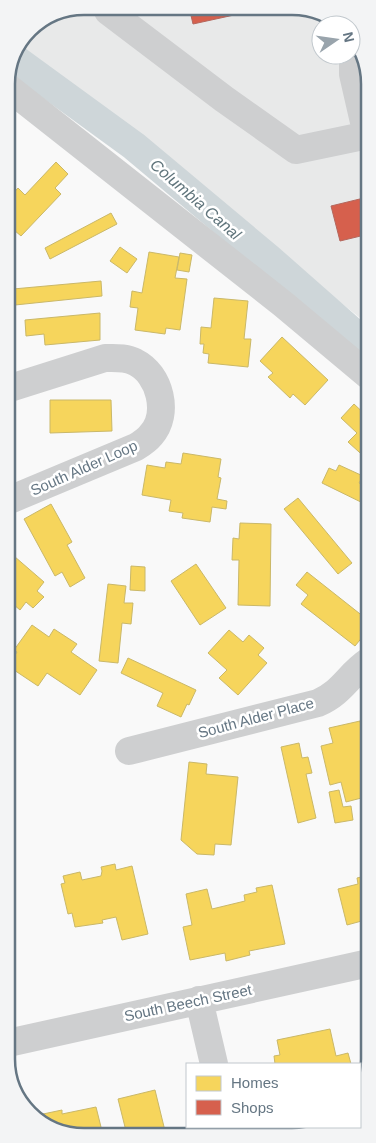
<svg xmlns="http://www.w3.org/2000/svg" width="376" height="1143" viewBox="0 0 376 1143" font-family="Arial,sans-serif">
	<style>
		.built { fill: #e8e9e9 }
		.homes { fill: #f6d55c; stroke: #cab868 }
		.shops { fill: #d6604d; stroke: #b4675d }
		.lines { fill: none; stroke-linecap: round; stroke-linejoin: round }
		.canal { stroke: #ced6d9; stroke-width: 30 }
		.minor { stroke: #cecfd0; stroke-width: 28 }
		.labels { text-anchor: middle; stroke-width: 5; stroke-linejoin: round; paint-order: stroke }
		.street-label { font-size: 15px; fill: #657683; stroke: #fff }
		.water-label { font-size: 16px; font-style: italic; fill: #60757c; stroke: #fff }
		.rim { fill: none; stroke: #657683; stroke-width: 2.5 }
	</style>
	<rect width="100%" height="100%" fill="#f9f9f9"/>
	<path class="built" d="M84,6L307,8L339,25H321V55H351V37L368,69L369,325L21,49L33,26Z"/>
	<path class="homes" d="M56,162L68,174L55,188L61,194L21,236L14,230L12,232L7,226V200L18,188L25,195Z
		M111,213L117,224L50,259L45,248Z
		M120,247L137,259L127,273L110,261Z
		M149,252L179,257L175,278L187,279L180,330L166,328L165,334L135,330L138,308L130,307L132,291L142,293Z
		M180,253L192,255L189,272L177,270Z
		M101,281L102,296L15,305L13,289Z
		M214,298L248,301L244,339H251L248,367L208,363L209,354L203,353L204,344H200L201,327L211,328Z
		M100,313V340L45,345L44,334L26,336L25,320Z
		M282,337L328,380L305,405L293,394L290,398L268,377L273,373L260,361Z
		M50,400H111L112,431L50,433Z
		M354,404L369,418V461L348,442L357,433L341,418Z
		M183,453L221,459L218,477L221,478L217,499L227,501L226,509L212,507L210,522L182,518L183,513L169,511L171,500L142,495L147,465L165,468L166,462L181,464Z
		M339,465L363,476L359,483L369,488V506L322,483L329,468L336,471Z
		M298,498L352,563L338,574L284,509Z
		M51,504L72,542L67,545L85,578L70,587L62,572L55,576L24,519Z
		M240,523L271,524L270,606L238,605L239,560H232L233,538L239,539Z
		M7,550L44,582L37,591L44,597L33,608L26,602L20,610L7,599Z
		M196,564L226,608L200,625L171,581Z
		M131,566L145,567V591L130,590Z
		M307,572L369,621V629L355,646L301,604L308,595L296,585Z
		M108,584L126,586L124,603H133L131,624L122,623L118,663L99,661Z
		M32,625L49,637L54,629L77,644L71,652L97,670L80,695L47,673L38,686L8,666L17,652L14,650Z
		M229,630L243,642L249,635L264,648L258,655L267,663L238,695L219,678L227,670L208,653Z
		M128,658L196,690L189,705L187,704L181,717L157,706L163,693L121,673Z
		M360,721L364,739L369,738V796L346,802L341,782L330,785L321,746L333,743L329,728Z
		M299,743L302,758L308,757L312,773L306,774L316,818L298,823L281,747Z
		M189,762L207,764L206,774L238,777L231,845L215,844L214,855L197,854L181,840Z
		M339,790L343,807L351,806L353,820L335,823L329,792Z
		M115,864L116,870L132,866L148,934L122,940L116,917L102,920L103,923L75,927L72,913L68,914L61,884L65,883L63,876L80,872L82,880L101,876L102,871L101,867Z
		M369,875V919L347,925L338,889L358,884L357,878Z
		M272,885L285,944L249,951L250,955L226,961L225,953L190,960L183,927L192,925L186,894L207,889L212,909L245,901L244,895L257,892L256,888Z
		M330,1029L336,1056L348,1053L351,1064H275L274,1056L280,1055L277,1040Z
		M367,1070L360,1087V1071Z
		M155,1090L166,1135H127L118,1099Z
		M96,1107L103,1135H69L45,1122L43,1114L62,1110V1114Z
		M43,1114L45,1122L33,1116Z
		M290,1127H322L307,1135H292Z"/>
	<path class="shops" d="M189,7L266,8L193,24Z
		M368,197L369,234L340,241L331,206Z"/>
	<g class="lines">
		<path class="canal" d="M16,60L134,146L269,259L369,347"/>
		<path class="minor" d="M107,6L108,11L224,99L296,150L368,135
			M353,41V74L367,135
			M6,86L283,304L369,376
			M7,389L105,358C115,358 126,357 135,362C160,374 170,414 151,435C147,440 141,444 136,447L7,501
			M129,751L318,703C343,692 348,675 369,661
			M199,1000L214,1064
			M8,1043L369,963
			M228,1127L230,1135"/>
	</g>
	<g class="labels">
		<g class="street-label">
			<text transform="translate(84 468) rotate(-24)" y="5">South Alder Loop</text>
			<text transform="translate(256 718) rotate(-15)" y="5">South Alder Place</text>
			<text transform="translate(188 1003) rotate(-12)" y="5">South Beech Street</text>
		</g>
		<g class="water-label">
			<text transform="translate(196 199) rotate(41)" y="6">Columbia Canal</text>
		</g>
	</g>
	<path d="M0 0H376V1143H0ZM84 15H292A69 69 0 0 1 361 84V1059A69 69 0 0 1 292 1128H84A69 69 0 0 1 15 1059V84A69 69 0 0 1 84 15Z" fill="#f3f4f5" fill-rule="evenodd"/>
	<path class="rim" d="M84 15H292A69 69 0 0 1 361 84V1059A69 69 0 0 1 292 1128H84A69 69 0 0 1 15 1059V84A69 69 0 0 1 84 15Z"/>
	<rect x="186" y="1063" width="175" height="65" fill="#ffffff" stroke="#c1c8cd"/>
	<rect x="196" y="1076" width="25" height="15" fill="#f6d55c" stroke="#c1c8cd"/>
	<text x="231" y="1088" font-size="15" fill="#657683">Homes</text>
	<rect x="196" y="1100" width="25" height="15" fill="#d6604d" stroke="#c1c8cd"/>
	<text x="231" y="1113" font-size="15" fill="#657683">Shops</text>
	<g transform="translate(336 40) rotate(77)"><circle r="24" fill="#ffffff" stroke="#c1c8cd"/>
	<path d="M0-4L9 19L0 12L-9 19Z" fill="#99a4ac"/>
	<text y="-8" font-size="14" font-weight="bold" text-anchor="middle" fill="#657683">N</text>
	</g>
</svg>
